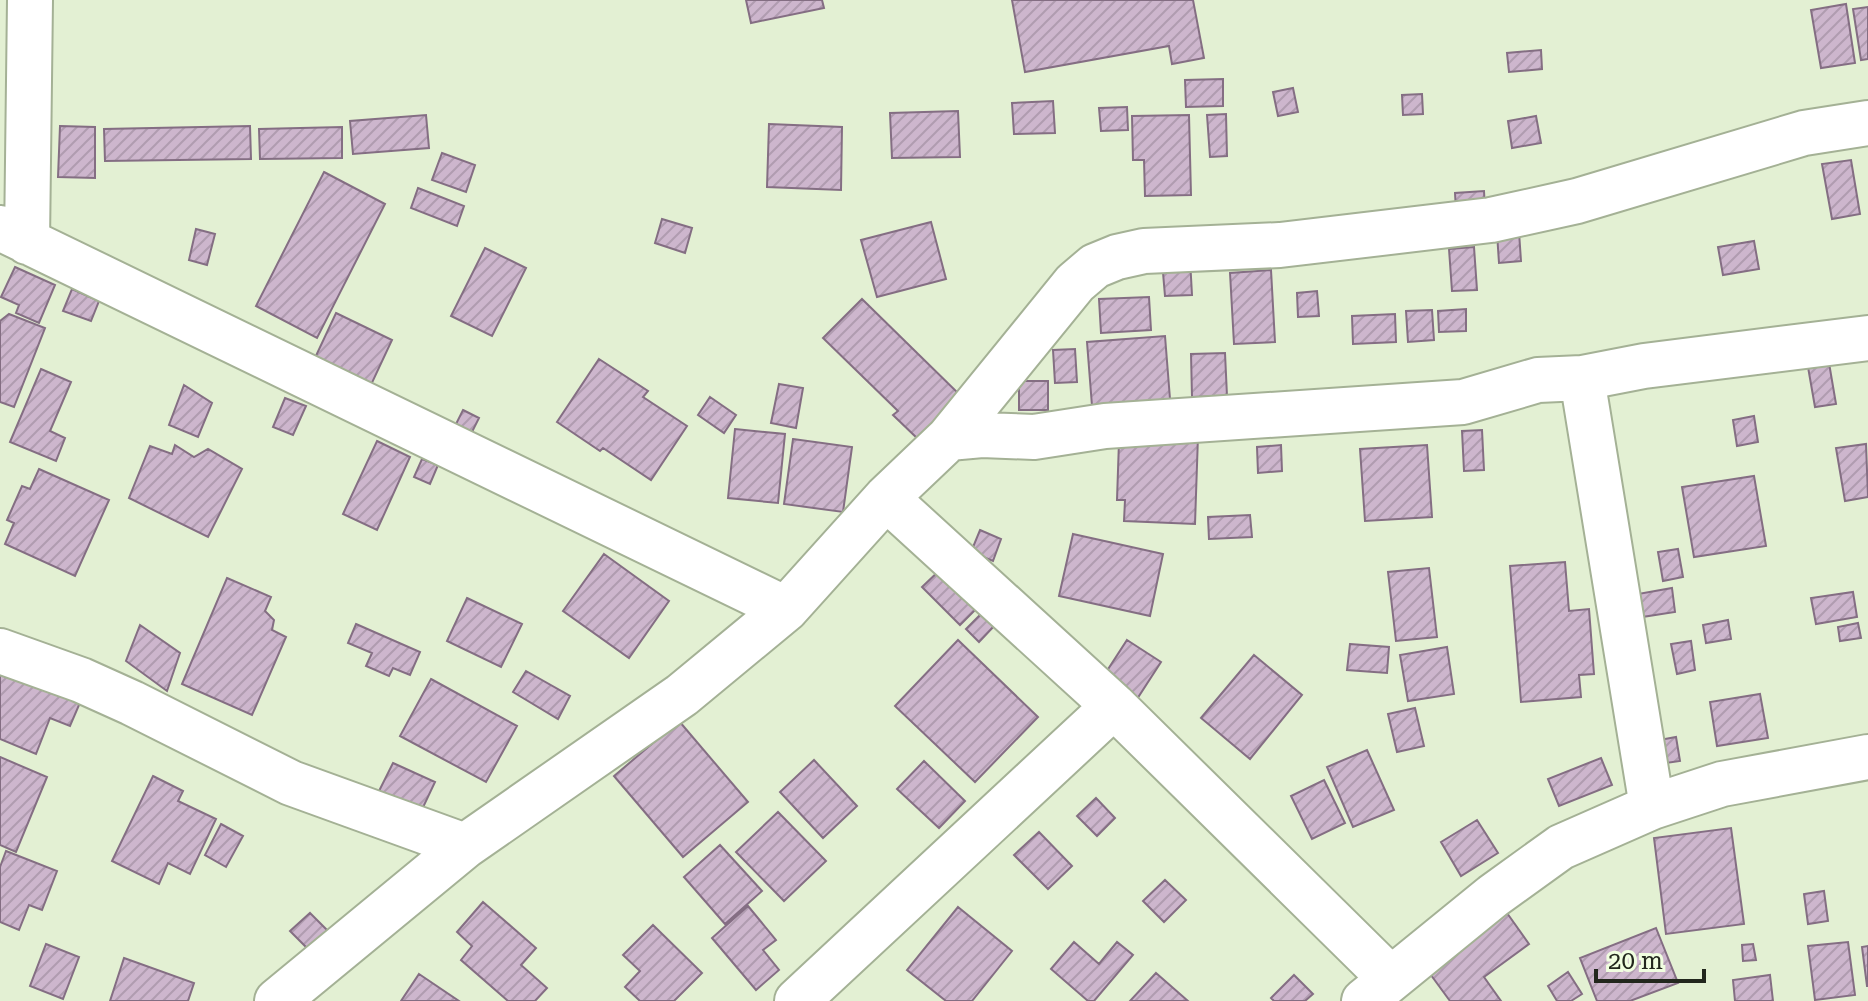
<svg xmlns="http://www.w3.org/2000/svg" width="1868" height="1001" viewBox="0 0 1868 1001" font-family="'Roboto Serif',serif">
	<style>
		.building { fill: url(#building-hatch); stroke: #846e83; stroke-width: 2 }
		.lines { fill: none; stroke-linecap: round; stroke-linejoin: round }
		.minor-casing { stroke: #a4b195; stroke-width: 48 }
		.minor { stroke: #fff; stroke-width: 44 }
	</style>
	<defs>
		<pattern id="building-hatch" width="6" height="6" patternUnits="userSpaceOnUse" patternTransform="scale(2)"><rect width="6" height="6" fill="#cdb6cd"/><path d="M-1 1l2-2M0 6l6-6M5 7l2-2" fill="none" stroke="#b09cb0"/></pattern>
	</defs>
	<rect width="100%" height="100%" fill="#e3f0d3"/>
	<path class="building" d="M746,0H822L824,8L751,23Z
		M1012,0H1193L1204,58L1172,64L1169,46L1025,72Z
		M1846,4L1855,63L1821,68L1811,10Z
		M1868,7V59L1861,60L1853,9Z
		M1541,50L1542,69L1509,72L1507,53Z
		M1223,79V106L1186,107L1185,80Z
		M1293,88L1298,112L1278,116L1273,92Z
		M1422,94L1423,114L1403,115L1402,95Z
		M1053,101L1055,133L1014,134L1012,103Z
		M1127,107L1128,130L1101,131L1099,108Z
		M958,111L960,157L892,158L890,113Z
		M1226,114L1227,156L1210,157L1207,115Z
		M426,115L429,148L353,154L350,121Z
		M1189,115L1191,195L1145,196L1144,160H1133L1132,116Z
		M1536,116L1541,143L1512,148L1508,121Z
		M769,124L842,127L841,190L767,187Z
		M60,126L95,127V178L58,177Z
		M250,126L251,159L105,161L104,129Z
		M342,127V158L260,159L259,129Z
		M442,153L475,165L466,192L432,180Z
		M1851,160L1860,214L1832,219L1822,164Z
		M324,172L385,204L317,338L256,306Z
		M418,188L464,206L457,226L411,208Z
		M1484,191L1485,209L1456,211L1455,193Z
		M662,219L692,228L685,253L655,243Z
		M931,222L946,279L877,297L861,240Z
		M196,229L215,234L207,265L189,260Z
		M1519,232L1521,261L1499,263L1497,233Z
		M1754,241L1759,269L1723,275L1718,247Z
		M1474,247L1477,290L1452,291L1449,249Z
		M485,248L526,268L492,336L451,316Z
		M1190,259L1192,295L1165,296L1162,261Z
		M15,267L55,285L39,323L16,313L19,305L1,297Z
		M1271,270L1275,342L1234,344L1230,273Z
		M72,289L99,301L91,321L63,311Z
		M1317,291L1319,316L1298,317L1297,293Z
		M1149,297L1151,330L1101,333L1099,299Z
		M862,299L961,396L918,439L893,415L898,411L823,338Z
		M1466,309V331L1439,332L1438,311Z
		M1432,310L1434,340L1408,342L1406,311Z
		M336,313L392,340L370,387L314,360Z
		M9,314L45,328L14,407L0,402V321Z
		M1395,314L1396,342L1353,344L1352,316Z
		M1165,336L1170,399L1092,406L1087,342Z
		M1075,349L1077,382L1055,383L1053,350Z
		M1225,353L1227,396L1192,397L1191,354Z
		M599,359L648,391L643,397L687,426L651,480L603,448L600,451L557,422Z
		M1829,363L1836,404L1815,407L1808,367Z
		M41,369L71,382L50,431L65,438L56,461L10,442Z
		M1019,381H1048V410H1019Z
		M779,384L803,388L796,428L771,423Z
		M184,385L212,403L198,437L169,425Z
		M710,397L736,415L724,433L698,415Z
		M285,398L306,406L293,435L273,427Z
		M463,410L479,418L470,436L454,428Z
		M1754,416L1758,442L1737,446L1733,420Z
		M735,429L785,434L778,503L728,498Z
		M1482,430L1484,470L1464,471L1462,431Z
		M1198,436L1195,524L1124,521L1125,500H1117L1119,441Z
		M793,439L852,447L843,512L784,504Z
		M377,441L410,457L377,530L343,514Z
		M1866,444L1868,497L1845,501L1836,448Z
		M175,445L194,457L208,449L242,469L208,537L129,498L150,446L172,454Z
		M1281,445L1282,471L1258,473L1257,447Z
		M1427,445L1432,517L1365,521L1360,449Z
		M422,459L438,465L430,484L414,477Z
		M39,469L109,500L75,576L5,544L14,523L7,520L22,486L30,489Z
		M1754,476L1766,546L1694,557L1682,487Z
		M1250,515L1252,537L1209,539L1208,517Z
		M980,530L1001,539L993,561L971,552Z
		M1073,534L1163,554L1150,616L1059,596Z
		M1678,549L1683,577L1663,581L1658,552Z
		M604,554L669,601L629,658L563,611Z
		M1565,562L1569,611L1589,609L1594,674L1579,675L1581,697L1521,702L1510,566Z
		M942,568L979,606L960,625L922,587Z
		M1429,568L1437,637L1396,641L1388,572Z
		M227,578L271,597L265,611L274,620L272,630L286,637L252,715L182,684Z
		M1672,588L1675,612L1642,617L1638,594Z
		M1853,592L1857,617L1816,624L1811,598Z
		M467,598L522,624L501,667L447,641Z
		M983,612L996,624L979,642L966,629Z
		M1728,620L1731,639L1706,643L1703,625Z
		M1858,623L1861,638L1840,641L1838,627Z
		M356,624L420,652L410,675L393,668L389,676L366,666L372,653L348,643Z
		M140,625L180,653L167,691L126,661Z
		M958,640L1038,717L975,782L895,706Z
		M1127,640L1161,662L1137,699L1103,677Z
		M1691,641L1695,670L1677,674L1671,644Z
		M1350,644L1389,647L1387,673L1347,670Z
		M1447,647L1454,694L1408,701L1400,655Z
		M1254,655L1302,695L1250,759L1201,718Z
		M526,671L570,696L558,719L513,692Z
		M16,672L82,698L70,726L50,718L36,754L0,739V676Z
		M431,679L517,726L486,782L400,736Z
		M1760,694L1768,738L1717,746L1710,702Z
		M1415,708L1424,746L1397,752L1388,714Z
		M679,721L748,802L683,857L614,776Z
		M1676,737L1680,761L1659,764L1654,741Z
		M1367,750L1394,810L1353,827L1327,767Z
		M0,757L47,777L16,852L0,845Z
		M1601,758L1612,785L1559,806L1548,779Z
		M814,760L857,806L823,838L780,792Z
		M924,761L965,801L939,828L897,789Z
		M393,763L435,782L418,818L376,797Z
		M153,776L183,791L178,801L216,819L190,874L168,863L159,884L112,861Z
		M1324,780L1345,823L1312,839L1291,796Z
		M1096,798L1115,818L1097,836L1077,816Z
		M778,812L826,861L784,901L736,852Z
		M1477,820L1498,853L1461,876L1441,842Z
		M221,824L243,836L226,867L205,855Z
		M1731,828L1744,924L1666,934L1654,838Z
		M1039,832L1072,866L1048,889L1014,855Z
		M720,845L762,891L725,924L684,877Z
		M6,851L57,871L42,910L29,905L19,930L0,922V867Z
		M1165,880L1186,900L1164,922L1143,901Z
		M1824,891L1828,921L1808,924L1804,894Z
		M483,902L536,948L521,965L547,988L535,1001H508L461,960L472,946L457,932Z
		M748,906L776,940L763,950L779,970L756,990L712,938Z
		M958,907L1012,951L972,1001H946L907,970Z
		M310,913L328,931L308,949L290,931Z
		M1507,913L1529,944L1484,977L1501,1001H1450L1428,971Z
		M653,925L702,973L674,1001H640L625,987L640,971L623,955Z
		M1656,928L1678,983L1630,1001H1597L1580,958Z
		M1074,942L1099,964L1117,942L1133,955L1094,1001H1088L1051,969Z
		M1848,942L1855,995L1815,1000L1808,946Z
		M46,944L79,957L63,999L30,986Z
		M1753,944L1756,960L1743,961L1742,945Z
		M1868,946V986H1867L1862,947Z
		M124,958L194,983L188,1001H110Z
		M1568,972L1582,994L1571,1001H1557L1548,986Z
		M1156,973L1188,1001H1130Z
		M419,974L459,1001H401Z
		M1294,975L1313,994L1305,1001H1274L1271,998Z
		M1770,975L1773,1001H1735L1733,980Z"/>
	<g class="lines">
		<g class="minor-casing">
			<path id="minor" d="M0,228L786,609
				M27,242L30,0
				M1582,378L1652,807
				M949,438L982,435L1034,437L1105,426L1463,402L1538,380L1582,378L1644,366L1868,338
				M886,498L1114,706L1391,979
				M0,651L81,680L132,703L291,783L465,846
				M277,1001L465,846L682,695L786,609L886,498L949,438L1075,283L1095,266L1117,257L1144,251L1280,245L1491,220L1577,201L1804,133L1868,123
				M797,1001L1114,706
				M1364,1001L1493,896L1561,847L1652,807L1722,784L1868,757"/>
		</g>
		<use href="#minor" class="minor"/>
	</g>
	<path d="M1596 969v12h108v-12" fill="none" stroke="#22271d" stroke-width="4"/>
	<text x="1608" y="969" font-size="24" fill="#22271d" stroke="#f0fee0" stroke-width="6" paint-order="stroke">20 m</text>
</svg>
